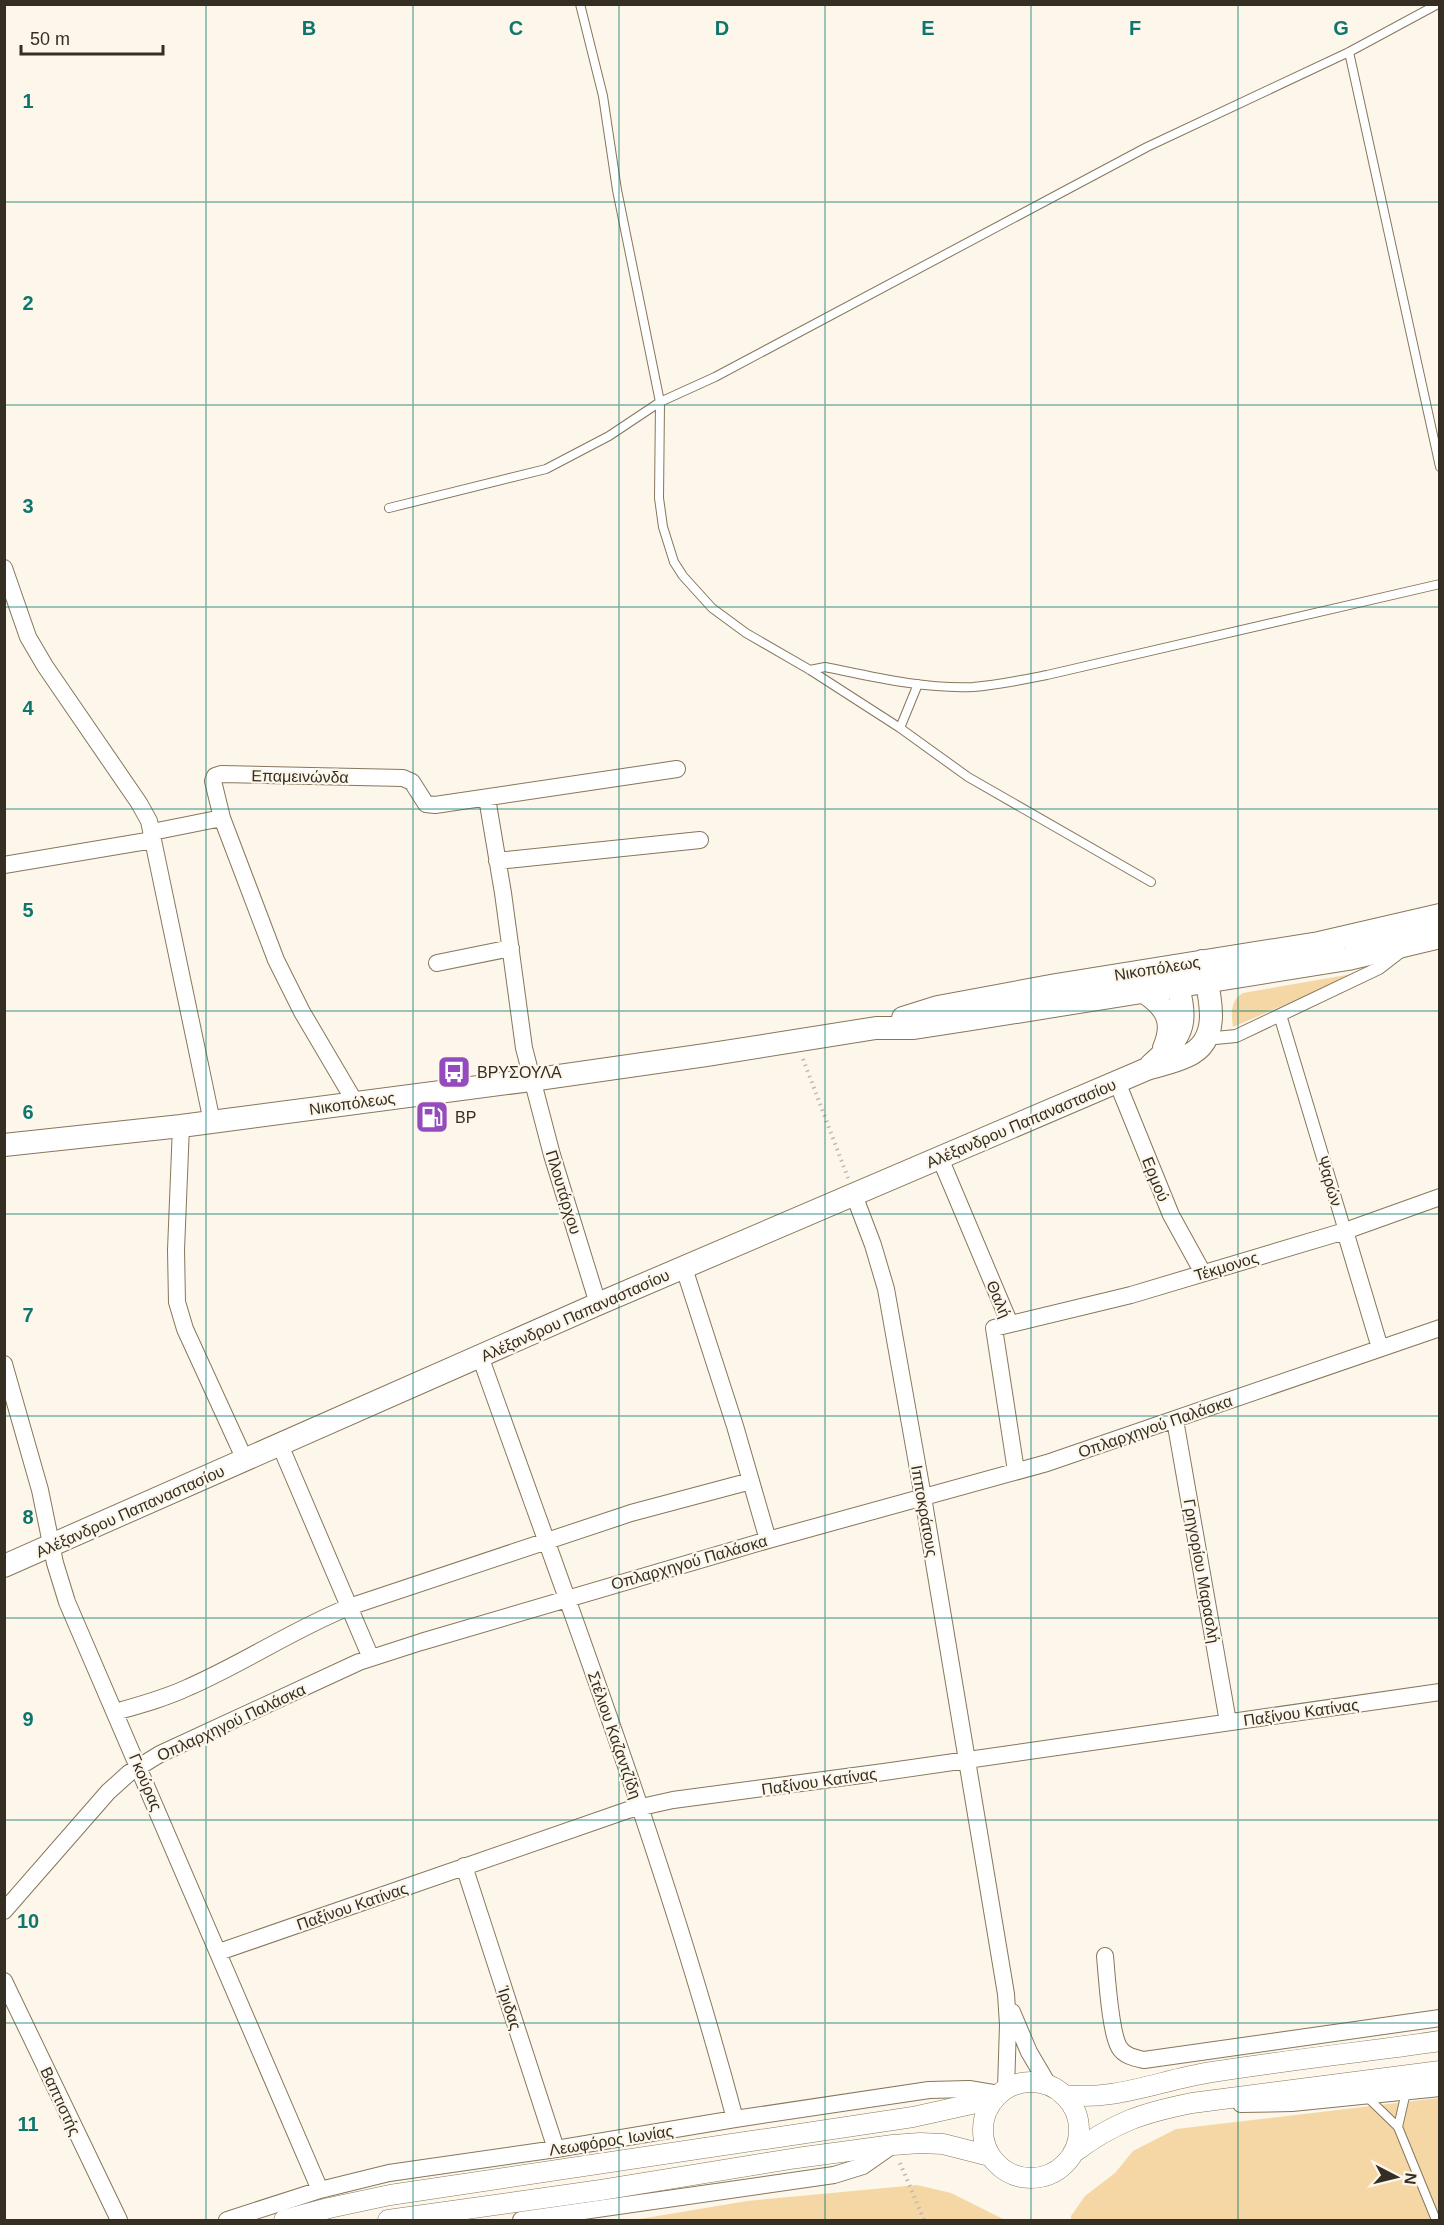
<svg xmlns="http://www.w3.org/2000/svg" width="1444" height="2225" viewBox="0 0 1444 2225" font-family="Arial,sans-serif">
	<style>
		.green { fill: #f4d7a5 }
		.building { fill: #c9b8d5 }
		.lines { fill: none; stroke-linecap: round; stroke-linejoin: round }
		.service-casing { stroke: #87775b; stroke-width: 10 }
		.pedestrian-casing { stroke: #87775b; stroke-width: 14 }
		.minor-casing { stroke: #87775b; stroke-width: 18 }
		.tertiary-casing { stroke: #87775b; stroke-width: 21 }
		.secondary-casing { stroke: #87775b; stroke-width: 24 }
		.path { stroke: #c1baae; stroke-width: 4; stroke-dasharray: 1.5 4.5; stroke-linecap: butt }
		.service { stroke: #fff; stroke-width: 8 }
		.pedestrian { stroke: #fff; stroke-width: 12 }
		.minor { stroke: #fff; stroke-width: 16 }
		.tertiary { stroke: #fff; stroke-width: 20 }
		.secondary { stroke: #fff; stroke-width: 22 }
		.grid { fill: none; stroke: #0f766e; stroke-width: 1.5; stroke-opacity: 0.55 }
		.labels { text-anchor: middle; stroke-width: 4.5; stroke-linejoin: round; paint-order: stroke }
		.street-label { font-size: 16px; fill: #352e22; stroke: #fdf6ea }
		.poi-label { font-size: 16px; fill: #352e22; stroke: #fdf6ea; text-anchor: start }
		.grid-label { font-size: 20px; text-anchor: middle; font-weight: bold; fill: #0f766e; stroke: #fdf6ea; stroke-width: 4.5; stroke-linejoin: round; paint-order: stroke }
	</style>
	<rect width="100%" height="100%" fill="#fdf6ea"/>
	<path class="green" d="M1358,973L1233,1027C1231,1015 1230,1000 1243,993Z
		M1439,2098V2220H1071V2216L1085,2196L1115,2173L1133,2151L1176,2129Z
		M917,2185L951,2193L1005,2220H634L747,2201Z"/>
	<path class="building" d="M439,1110L441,1126L421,1129L419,1113Z"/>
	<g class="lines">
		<g class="service-casing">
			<path id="service" d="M580,4L603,96L617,190L660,402L659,498L663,527L674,562L683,576L712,608L746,633L810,670L900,728L968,777L1151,882
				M1349,52L1440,467
				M389,508L546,469L609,436L660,402L715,377L1147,147L1349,52L1438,4
				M810,670L825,667C874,677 923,689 973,687C998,685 1022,680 1047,675L1440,584
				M900,728L918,684
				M1366,2096L1398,2127L1436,2220
				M1398,2127L1406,2092"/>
		</g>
		<g class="pedestrian-casing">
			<path id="pedestrian" d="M1280,1015L1345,1231
				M1205,1039L1236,1036L1379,968L1401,951"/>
		</g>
		<g class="minor-casing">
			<path id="minor" d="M4,568L28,637L45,666L139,803L149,821L212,1122
				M487,798L503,893L524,1048L552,1155L598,1304
				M222,818L276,960L302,1012L355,1102
				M152,832L222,818L213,781L215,776L221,774L403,778L412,782L426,804L435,805L677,769
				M497,861L700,840
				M4,865L153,840
				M437,963L511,948
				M1117,1082L1171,1215L1203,1273
				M181,1126L176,1250L177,1302L185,1329L245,1460
				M940,1158L1010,1324
				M854,1195L873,1245L886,1289L923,1497L1006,1994L1008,2025L1006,2089
				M1345,1231L1380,1348
				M684,1268L735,1426L768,1540
				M480,1356C570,1609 666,1860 735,2119
				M4,1364L40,1490L55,1563L67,1602L320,2190
				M1175,1420L1228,1722
				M280,1445L371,1658
				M1016,1471L994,1328L1131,1295L1345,1231L1440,1197
				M115,1712C140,1705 166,1698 189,1687C244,1663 294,1629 349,1607L631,1513L751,1481
				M464,1866L556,2149
				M4,1911L108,1792L129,1773L160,1754L359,1662L421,1642L768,1540L1047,1463L1440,1328
				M219,1952L628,1810L673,1800L884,1772L1440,1692
				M1105,1956C1107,1977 1110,2031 1119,2047C1124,2056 1135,2058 1144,2060L1440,2018
				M4,1981L119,2220
				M1012,2012L1029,2052L1049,2086
				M1241,2104L1292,2103L1440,2088
				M227,2220L320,2190L389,2173L556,2149L735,2119L929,2090L969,2089L999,2094
				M521,2220L834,2175L863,2166L893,2145"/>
		</g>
		<g class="tertiary-casing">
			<path id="tertiary" d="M983 2130a48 48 0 1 1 96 0a48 48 0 1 1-96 0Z
				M1063,2095C1117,2101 1160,2080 1212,2072C1288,2060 1364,2052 1440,2041
				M1073,2153C1115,2122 1142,2113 1192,2103L1440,2071
				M284,2220L329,2208L390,2195L913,2117L994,2099
				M388,2220L601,2190L797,2158L893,2145L920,2143L943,2144L990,2156"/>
		</g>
		<g class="secondary-casing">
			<path id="secondary" d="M1144,992C1167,1007 1175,1022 1164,1048
				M903,1018L938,1007L1056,985L1319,943L1440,915
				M1151,1065C1190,1030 1186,1021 1175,972
				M4,1145L181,1126L531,1080L706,1055L876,1028H914L966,1020L1348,959L1440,937
				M4,1566L598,1304L1147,1069C1160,1065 1175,1062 1187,1056C1225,1039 1208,991 1202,961"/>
		</g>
		<path class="path" d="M803,1059L848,1178
			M900,2163L924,2220"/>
		<use href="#service" class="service"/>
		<use href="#pedestrian" class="pedestrian"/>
		<use href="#minor" class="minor"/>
		<use href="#tertiary" class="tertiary"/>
		<use href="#secondary" class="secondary"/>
	</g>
	<path class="grid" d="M206,4V2220M413,4V2220M619,4V2220M825,4V2220M1031,4V2220M1238,4V2220M4,202H1440M4,405H1440M4,607H1440M4,809H1440M4,1011H1440M4,1214H1440M4,1416H1440M4,1618H1440M4,1820H1440M4,2023H1440"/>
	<defs>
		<g id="bus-square" transform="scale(1.725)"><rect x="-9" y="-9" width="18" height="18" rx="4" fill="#944bbe" stroke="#fdf6ea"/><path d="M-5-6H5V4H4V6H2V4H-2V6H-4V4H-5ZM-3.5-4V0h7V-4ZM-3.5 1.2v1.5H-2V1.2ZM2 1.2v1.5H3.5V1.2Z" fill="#fff"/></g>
		<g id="fuel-square" transform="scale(1.725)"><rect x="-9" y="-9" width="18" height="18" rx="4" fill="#944bbe" stroke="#fdf6ea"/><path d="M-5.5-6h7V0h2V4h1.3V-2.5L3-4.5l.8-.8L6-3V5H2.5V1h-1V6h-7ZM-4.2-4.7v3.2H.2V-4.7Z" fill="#fff"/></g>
	</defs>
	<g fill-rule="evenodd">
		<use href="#bus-square" x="454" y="1072"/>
		<use href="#fuel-square" x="432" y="1117"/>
	</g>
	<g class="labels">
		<g class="street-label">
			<text transform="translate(300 776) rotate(1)" y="6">Επαμεινώνδα</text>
			<text transform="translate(1157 968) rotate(-9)" y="6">Νικοπόλεως</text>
			<text transform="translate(352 1103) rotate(-8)" y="6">Νικοπόλεως</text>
			<text transform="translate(1021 1123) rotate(-23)" y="6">Αλέξανδρου Παπαναστασίου</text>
			<text transform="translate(1156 1179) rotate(68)" y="6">Ερμού</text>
			<text transform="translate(1330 1181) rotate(73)" y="6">Ψαρών</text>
			<text transform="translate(564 1192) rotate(73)" y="6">Πλουτάρχου</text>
			<text transform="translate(1226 1266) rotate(-17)" y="6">Τέκμονος</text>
			<text transform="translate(999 1299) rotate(67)" y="6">Θαλή</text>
			<text transform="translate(575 1315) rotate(-24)" y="6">Αλέξανδρου Παπαναστασίου</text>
			<text transform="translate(1155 1426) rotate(-19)" y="6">Οπλαρχηγού Παλάσκα</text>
			<text transform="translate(130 1511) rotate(-24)" y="6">Αλέξανδρου Παπαναστασίου</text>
			<text transform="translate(925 1511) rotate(80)" y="6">Ιπποκράτους</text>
			<text transform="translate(689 1562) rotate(-16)" y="6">Οπλαρχηγού Παλάσκα</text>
			<text transform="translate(1202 1571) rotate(80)" y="6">Γρηγορίου Μαρασλή</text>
			<text transform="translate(1301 1712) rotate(-8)" y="6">Παξίνου Κατίνας</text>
			<text transform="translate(231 1722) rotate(-25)" y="6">Οπλαρχηγού Παλάσκα</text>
			<text transform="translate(615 1735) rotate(71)" y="6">Στέλιου Καζαντζίδη</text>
			<text transform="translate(819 1781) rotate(-8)" y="6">Παξίνου Κατίνας</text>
			<text transform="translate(146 1782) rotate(67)" y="6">Γκούρας</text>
			<text transform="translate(352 1906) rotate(-19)" y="6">Παξίνου Κατίνας</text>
			<text transform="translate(510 2008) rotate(72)" y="6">Ίριδας</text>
			<text transform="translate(61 2101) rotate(65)" y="6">Βαπτιστής</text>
			<text transform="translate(611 2140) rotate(-9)" y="6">Λεωφόρος Ιωνίας</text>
		</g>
		<g class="poi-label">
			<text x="477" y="1078">ΒΡΥΣΟΥΛΑ</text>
			<text x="455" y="1123">BP</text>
		</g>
	</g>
	<g class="grid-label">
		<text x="309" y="35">B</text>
		<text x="516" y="35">C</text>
		<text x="722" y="35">D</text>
		<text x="928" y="35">E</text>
		<text x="1135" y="35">F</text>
		<text x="1341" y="35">G</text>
		<text x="28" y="108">1</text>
		<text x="28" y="310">2</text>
		<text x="28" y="513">3</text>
		<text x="28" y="715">4</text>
		<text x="28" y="917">5</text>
		<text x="28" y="1119">6</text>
		<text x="28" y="1322">7</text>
		<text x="28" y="1524">8</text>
		<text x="28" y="1726">9</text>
		<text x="28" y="1928">10</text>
		<text x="28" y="2131">11</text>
	</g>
	<rect width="1444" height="2225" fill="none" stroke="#352e22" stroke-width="12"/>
	<g transform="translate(1396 2177) rotate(97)" stroke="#fdf6ea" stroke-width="4.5" paint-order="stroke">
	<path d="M0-4.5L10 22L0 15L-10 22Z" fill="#352e22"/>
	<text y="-9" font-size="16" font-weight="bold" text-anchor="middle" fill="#352e22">N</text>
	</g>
	<path d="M21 45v9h142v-9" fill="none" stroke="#352e22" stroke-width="3"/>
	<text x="30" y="45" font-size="18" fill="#352e22" stroke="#fdf6ea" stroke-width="4.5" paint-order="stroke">50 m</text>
</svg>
